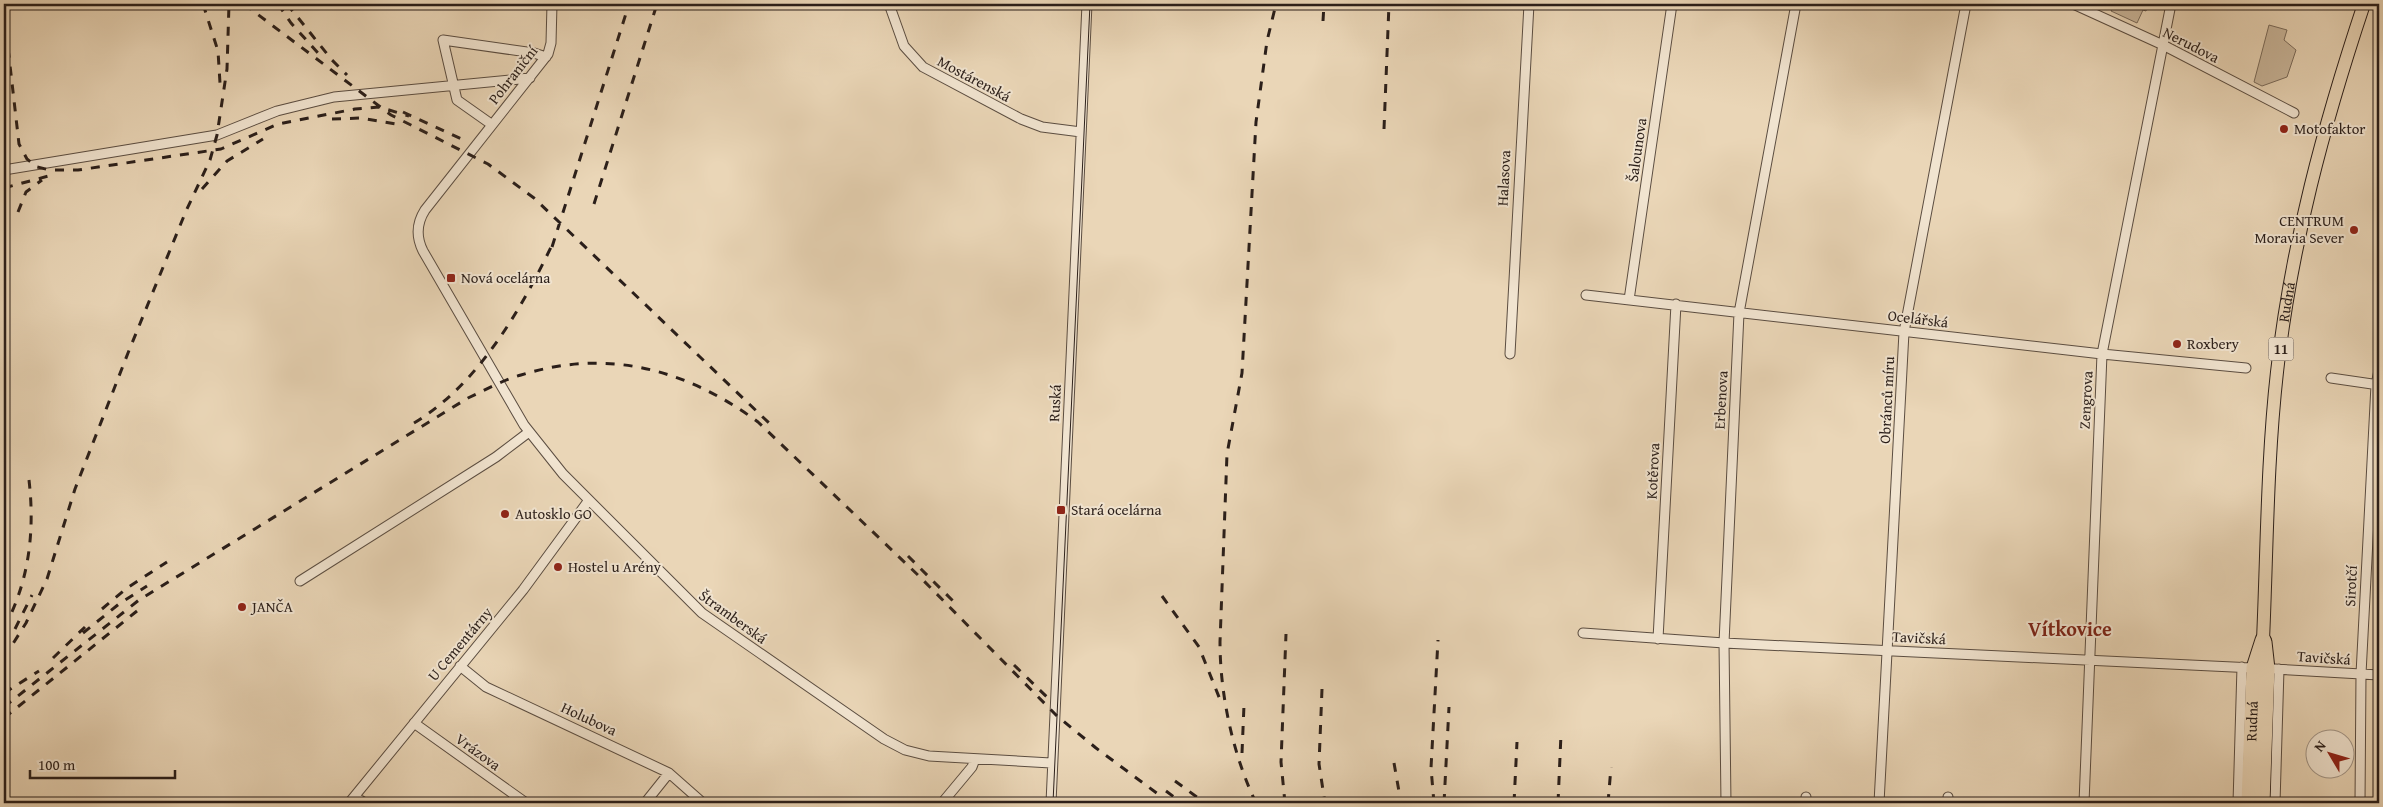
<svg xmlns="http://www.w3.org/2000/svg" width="2383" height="807" viewBox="0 0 2383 807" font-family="'Gentium Book Plus',serif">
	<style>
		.green { fill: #cab79c; stroke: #7a6b5b }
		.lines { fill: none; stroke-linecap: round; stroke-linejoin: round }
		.street-casing { stroke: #5b4d41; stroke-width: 11 }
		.primary-casing { stroke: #2b1f1a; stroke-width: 14 }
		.highway-casing { stroke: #2b1f1a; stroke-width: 17 }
		.street { stroke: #f1e4d0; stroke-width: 9 }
		.primary { stroke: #ead6b7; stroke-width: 12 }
		.highway { stroke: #ead6b7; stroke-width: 15 }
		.tram { stroke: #2b1f1a; stroke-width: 1 }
		.rail { stroke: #2b1f1a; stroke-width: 3; stroke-dasharray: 9 9; stroke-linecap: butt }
		.poi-dot { fill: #8f2418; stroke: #f1e4d0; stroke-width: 2 }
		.labels { text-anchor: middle; stroke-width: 4; stroke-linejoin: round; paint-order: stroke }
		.shield { fill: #f1e4d0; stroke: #665a51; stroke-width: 1 }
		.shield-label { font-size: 14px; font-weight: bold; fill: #2b1f1a }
		.street-label { font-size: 15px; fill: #2b1f1a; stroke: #f1e4d0 }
		.poi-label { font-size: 15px; fill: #2b1f1a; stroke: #f1e4d0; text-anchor: start }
		.district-label { font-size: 20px; font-weight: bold; fill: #7a1f14; stroke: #f1e4d0 }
	</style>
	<rect width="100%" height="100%" fill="#ead6b7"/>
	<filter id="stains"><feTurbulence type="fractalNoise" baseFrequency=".004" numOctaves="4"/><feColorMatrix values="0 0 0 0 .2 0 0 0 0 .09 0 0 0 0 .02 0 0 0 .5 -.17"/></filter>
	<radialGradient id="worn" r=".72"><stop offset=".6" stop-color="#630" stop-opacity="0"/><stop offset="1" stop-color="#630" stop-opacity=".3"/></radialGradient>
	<path class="green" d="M2115,4H2148L2146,11L2143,10L2137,23L2111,11Z
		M2269,25L2287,30L2284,40L2296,50L2287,77L2262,86L2254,82Z"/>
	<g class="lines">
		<g class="street-casing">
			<path id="street" d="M552,4L551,43L548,54L425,210C416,224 416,237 423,251L524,425L563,474L702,613L884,739L905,750L929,756L1051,763
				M889,4L904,46L923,67L1021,119L1042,127L1081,132
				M2073,4L2163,45L2294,113
				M491,124L457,100L443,40L534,53L546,57
				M4,170L217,135L277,111L334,97L530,78
				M1586,295L2102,354L2246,368
				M1629,300L1672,4
				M1510,354L1529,4
				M2331,378L2379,385
				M300,581L496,457L529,432
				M1583,633L1724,643L2254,668
				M1658,639L1676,304
				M460,666L486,687L669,773L703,803
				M2275,669L2379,675
				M414,723L526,803
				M355,797L365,803
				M349,803L523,590L589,500
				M645,803L669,773
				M942,803L972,767L975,759
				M1051,803L1087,4
				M1726,803L1724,643L1739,313L1796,4
				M1806,803V797
				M1879,803L1904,332L1966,4
				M1948,803V797
				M2084,803L2102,354L2171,4
				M2238,803L2242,667
				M2275,803L2279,669
				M2360,803L2361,674L2376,385L2379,370"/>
		</g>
		<g class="primary-casing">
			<g id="primary">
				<path id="s1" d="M2263,640C2267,551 2267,461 2277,372C2291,246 2324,124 2364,4"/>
			</g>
		</g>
		<g class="highway-casing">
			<g id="highway">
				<path id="s2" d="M2249,803L2254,668L2263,640"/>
				<path d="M2262,803L2267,669L2264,642"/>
			</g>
		</g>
		<use href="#street" class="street"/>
		<use href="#primary" class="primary"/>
		<use href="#highway" class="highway"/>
		<path class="tram" d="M1053,803L1090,4"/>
		<path class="rail" d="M203,4L218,51L220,83
			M244,4L391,115L488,164L534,198L769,423
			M278,4L291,23L318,53
			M287,4L332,60L347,75
			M1288,5V4
			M4,13L19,144L27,159L37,167L50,170H78L221,149L278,124L355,109L379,107L409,116
			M1323,21L1324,4
			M403,112L466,141
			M332,119L361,118L402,125
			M1384,129L1389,4
			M4,188L56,174
			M202,189L227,161L263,139
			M594,204L657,4
			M18,212L26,192L42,180
			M552,247L629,4
			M414,423C479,384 522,308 554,241
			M4,515L7,541L4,575
			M908,556L954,602
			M1162,596L1199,647L1221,702
			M102,609L127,588L167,562
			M4,628C29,582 35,532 29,480
			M15,629L32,595
			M83,633L119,604L147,586
			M4,658L26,623L47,579L75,489L128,353L186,211L210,160L217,135L227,69L229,4
			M53,658L85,627
			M1014,665L1048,698
			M1322,689L1319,764L1325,803
			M4,693L39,671
			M4,707L139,600L468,398C485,390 503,380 521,375C608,348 686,369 758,422L920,577L1056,715L1096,748L1170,803
			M4,718L137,611
			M1242,753L1244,705
			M1394,763L1401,803
			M1175,781L1205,803
			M1166,791L1182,803
			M1256,803C1233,755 1220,695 1220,642L1227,454L1242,373L1256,122L1267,41L1276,4
			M1285,803L1281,762L1286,634
			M1434,803L1431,768L1438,640
			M1444,803L1449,707
			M1514,803L1517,742
			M1558,803L1561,734
			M1608,803L1611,767"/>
	</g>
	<g class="poi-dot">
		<circle cx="2284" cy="129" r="5"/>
		<circle cx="2354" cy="230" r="5"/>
		<rect x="446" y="273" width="10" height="10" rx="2.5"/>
		<circle cx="2177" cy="344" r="5"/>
		<rect x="1056" y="505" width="10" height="10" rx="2.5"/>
		<circle cx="505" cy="514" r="5"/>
		<circle cx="558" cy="567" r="5"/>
		<circle cx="242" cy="607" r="5"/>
	</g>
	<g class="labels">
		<rect class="shield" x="2268.5" y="337.5" width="25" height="23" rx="4"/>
		<g class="shield-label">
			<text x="2281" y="354">11</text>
		</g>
		<g class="street-label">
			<text transform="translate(2191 45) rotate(27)" y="5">Nerudova</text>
			<text transform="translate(513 75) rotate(-52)" y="5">Pohraniční</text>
			<text transform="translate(974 79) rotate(28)" y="5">Mostárenská</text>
			<text transform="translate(1637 150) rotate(-82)" y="5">Šalounova</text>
			<text transform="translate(1504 178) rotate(-87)" y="5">Halasova</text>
			<text dy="5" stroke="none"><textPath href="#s1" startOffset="339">Rudná</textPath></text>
			<text transform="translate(1918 319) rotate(7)" y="5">Ocelářská</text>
			<text transform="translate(1721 400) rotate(-87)" y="5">Erbenova</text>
			<text transform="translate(1887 400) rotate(-87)" y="5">Obránců míru</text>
			<text transform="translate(2086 400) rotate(-87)" y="5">Zengrova</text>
			<text transform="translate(1055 403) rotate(-87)" y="5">Ruská</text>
			<text transform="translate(1653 471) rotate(-87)" y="5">Kotěrova</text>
			<text transform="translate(2351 586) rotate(-87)" y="5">Sirotčí</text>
			<text transform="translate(733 617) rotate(36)" y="5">Štramberská</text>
			<text transform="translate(1919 638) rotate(3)" y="5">Tavičská</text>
			<text transform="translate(460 644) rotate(-50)" y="5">U Cementárny</text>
			<text transform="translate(2324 658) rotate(4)" y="5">Tavičská</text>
			<text transform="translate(589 719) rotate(25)" y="5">Holubova</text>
			<text dy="5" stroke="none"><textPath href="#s2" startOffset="82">Rudná</textPath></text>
			<text transform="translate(478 752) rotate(36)" y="5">Vrázova</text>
		</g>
		<g class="poi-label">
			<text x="2294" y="134">Motofaktor</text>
			<text x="2344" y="226" text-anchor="end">CENTRUM<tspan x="2344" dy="17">Moravia Sever</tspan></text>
			<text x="461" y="283">Nová ocelárna</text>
			<text x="2187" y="349">Roxbery</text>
			<text x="1071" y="515">Stará ocelárna</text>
			<text x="515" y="519">Autosklo GO</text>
			<text x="568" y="572">Hostel u Arény</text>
			<text x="252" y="612">JANČA</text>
		</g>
		<g class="district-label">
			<text x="2070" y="636">Vítkovice</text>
		</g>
	</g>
	<rect width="2383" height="807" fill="none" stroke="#ead6b7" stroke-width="20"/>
	<rect x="5" y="5" width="2373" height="797" fill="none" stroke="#2b1f1a" stroke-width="2.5"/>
	<rect x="10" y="10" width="2363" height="787" fill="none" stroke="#2b1f1a"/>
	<g transform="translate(2330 754) rotate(308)"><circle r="24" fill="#f1e4d0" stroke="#a29587"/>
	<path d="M0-4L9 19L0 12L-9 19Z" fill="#8f2418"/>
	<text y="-8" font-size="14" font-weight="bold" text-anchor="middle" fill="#2b1f1a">N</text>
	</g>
	<path d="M30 770v8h145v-8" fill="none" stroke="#2b1f1a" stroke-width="2.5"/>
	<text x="38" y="770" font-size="15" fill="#2b1f1a" stroke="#f1e4d0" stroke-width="4" paint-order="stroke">100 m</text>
	<rect width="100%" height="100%" filter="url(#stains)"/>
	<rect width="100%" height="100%" fill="url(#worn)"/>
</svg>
